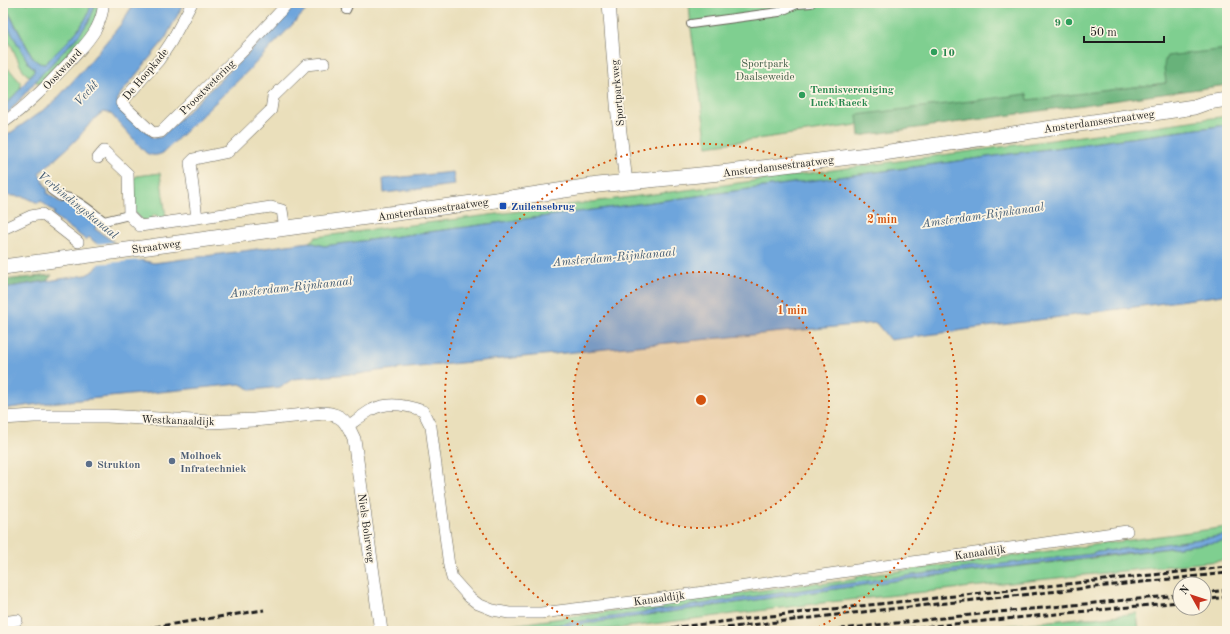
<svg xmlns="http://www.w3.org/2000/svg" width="1230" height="634" viewBox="0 0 1230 634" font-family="'Old Standard TT',serif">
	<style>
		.green { fill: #7fcf90; stroke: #4e7656 }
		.forest { fill: #67b27a; stroke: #42674b }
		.water { fill: #6ea5dc; stroke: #45607c }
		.pier { fill: #eadfbb }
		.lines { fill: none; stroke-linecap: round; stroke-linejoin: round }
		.pedestrian-casing { stroke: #646054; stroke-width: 10 }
		.minor-casing { stroke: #646054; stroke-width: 12 }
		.tertiary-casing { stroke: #646054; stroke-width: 14 }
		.secondary-casing { stroke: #646054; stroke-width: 16 }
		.pedestrian { stroke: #fff; stroke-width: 8 }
		.minor { stroke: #fff; stroke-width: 11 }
		.tertiary { stroke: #fff; stroke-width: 13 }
		.secondary { stroke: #fff; stroke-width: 15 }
		.rail { stroke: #1c1c1c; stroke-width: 3; stroke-dasharray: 6 3; stroke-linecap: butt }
		.ring { fill: none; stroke: #d4530e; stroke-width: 2; stroke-dasharray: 2 4 }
		.leisure-dot { fill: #2e9e5b; stroke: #fcf5e5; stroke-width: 1.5 }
		.transit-dot { fill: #1a4fb4; stroke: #fcf5e5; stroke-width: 1.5 }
		.service-dot { fill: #5c6f8a; stroke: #fcf5e5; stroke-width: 1.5 }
		.labels { text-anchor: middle; stroke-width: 3.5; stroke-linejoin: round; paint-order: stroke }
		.leisure-label { font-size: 11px; font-weight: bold; fill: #27864d; stroke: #fcf5e5; text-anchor: start }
		.park-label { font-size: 11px; fill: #3f5b45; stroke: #fcf5e5 }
		.street-label { font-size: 11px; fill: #1c1c1c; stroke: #fcf5e5 }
		.transit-label { font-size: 11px; font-weight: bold; fill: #164399; stroke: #fcf5e5; text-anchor: start }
		.service-label { font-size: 11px; font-weight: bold; fill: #4e5e75; stroke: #fcf5e5; text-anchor: start }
		.water-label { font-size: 12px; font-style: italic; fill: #415a72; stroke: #fcf5e5 }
		.centre { fill: #d4530e; stroke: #fcf5e5; stroke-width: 2 }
		.ring-label { font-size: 12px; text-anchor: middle; font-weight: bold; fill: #d4530e; stroke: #fcf5e5; stroke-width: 3.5; stroke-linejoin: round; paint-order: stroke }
	</style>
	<rect width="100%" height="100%" fill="#fcf5e5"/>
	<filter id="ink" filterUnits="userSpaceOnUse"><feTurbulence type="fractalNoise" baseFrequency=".025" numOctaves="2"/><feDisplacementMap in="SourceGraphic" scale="8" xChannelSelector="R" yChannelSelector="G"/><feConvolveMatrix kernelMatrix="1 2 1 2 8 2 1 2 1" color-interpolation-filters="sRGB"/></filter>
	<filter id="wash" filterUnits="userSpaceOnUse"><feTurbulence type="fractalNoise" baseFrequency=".012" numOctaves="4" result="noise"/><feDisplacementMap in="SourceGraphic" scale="16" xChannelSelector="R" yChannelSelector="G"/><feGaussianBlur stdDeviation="0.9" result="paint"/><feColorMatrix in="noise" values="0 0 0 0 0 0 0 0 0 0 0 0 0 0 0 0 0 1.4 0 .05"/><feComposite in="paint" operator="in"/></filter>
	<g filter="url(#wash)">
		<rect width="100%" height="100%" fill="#eadfbb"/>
		<path class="green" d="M4,3H91C89,25 60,48 45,64C40,64 37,62 33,58Z
			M96,3H99L95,22L78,46L45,79L39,84L36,82L41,75L79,35L89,21Z
			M689,3H1227V75L985,107L707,146L691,29Z
			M3,18L29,64L34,68V71L31,76L27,75L21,67L12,47L3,33Z
			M9,69L21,83L20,89L3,108V73Z
			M1227,116V125L324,246L309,242L316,237L702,188Z
			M160,173L166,217L158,220L157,215L152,216L153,221L142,220L133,213L132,181L134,178L137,176Z
			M1227,527V535L1151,546L1097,552L1093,554L923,574L512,631H480L491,626L497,627L815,583L819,582V584L856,579V577Z
			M1223,541H1227V560L830,602L596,631H532L922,577L1093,558L1202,544Z
			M1137,613L1139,631H954L1079,618H1094Z"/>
		<path class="forest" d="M1227,49V85L859,136L857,115L1027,94L1028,100L1166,83C1165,74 1162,64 1167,56Z
			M52,275L47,281L3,288V280Z"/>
		<path class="water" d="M3,3L33,58C37,62 40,64 45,64C60,48 89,25 91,3H96L89,21L79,35L41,75L9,112L3,115V108L20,89L34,71V68L29,64L3,18Z
			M134,3H184L165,39L118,97L117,100L152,137L155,138L161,137L269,33L297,3H313L252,67L163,153C156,156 153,156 146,153L111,114L108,113L103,112C93,118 85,130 77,139C65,151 52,162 39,173L48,191L47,193L61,203L64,200L97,225L95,228V229L140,260L154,263L309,242L324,246L1227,125V284L1223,295L890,340L876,323L377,371L353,375L351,374L293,379L280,387L252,390L240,384L39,404L3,409V288L86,275L95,270L103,258L98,245L89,237L86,240L53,215L55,212H54L41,201L38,203L25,197L3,195V138L52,104L82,71L121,24Z
			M453,172L455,185L384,193L383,179Z
			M1227,535V541L1202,544L922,577L532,631H512C705,604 898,574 1092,554L1097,552L1151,546Z"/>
		<path class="pier" d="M116,242L141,258L142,260L97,264L101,257L99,248L94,244Z"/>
	</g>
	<g filter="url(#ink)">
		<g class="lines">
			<g class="pedestrian-casing">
				<path id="pedestrian" d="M346,10L349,3
					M691,24L779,12L797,4L811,3
					M51,190L61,197C74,195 93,213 104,221L129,215"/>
			</g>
			<g class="minor-casing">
				<path id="minor" d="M192,3L171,42L159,60L121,103L153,133L161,132L248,46L288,3
					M3,123C29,105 51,81 73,58C81,49 90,40 96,29C100,21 104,12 103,3
					M98,158L104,151L128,174L129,215L140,226L197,218L271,207L282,210L285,229
					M197,218L190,163L194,159L228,152L271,110L273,97L306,65L324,63
					M3,229L31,216L42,214L78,242
					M348,426C355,421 363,415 371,410C387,401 407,405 423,411L431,427L449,566L452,578L469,597L478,604L493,610L509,613H541L648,600L1127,531
					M3,622L17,620"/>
			</g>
			<g class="tertiary-casing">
				<path id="tertiary" d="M609,3L618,116L626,182
					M3,418L34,416H107L210,422L254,420L324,413C344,415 346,422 354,439L381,631"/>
			</g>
			<g class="secondary-casing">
				<path id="secondary" d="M3,267L389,214L511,198L598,185L720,173L883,153L1194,107L1208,102L1227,99"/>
			</g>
			<use href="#pedestrian" class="pedestrian"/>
			<use href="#minor" class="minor"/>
			<use href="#tertiary" class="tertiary"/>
			<use href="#secondary" class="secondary"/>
			<path class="rail" d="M1204,593L1227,590
				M1204,600L1227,597
				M128,631L264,610
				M645,631L813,611L1227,567
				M700,631L853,613L1227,573
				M822,631L999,612L1180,595
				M882,631L1180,602"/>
		</g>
	</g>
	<circle cx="701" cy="400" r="128" fill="#d4530e" fill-opacity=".12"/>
	<g class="ring">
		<circle cx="701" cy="400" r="128"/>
		<path d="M589 630A256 256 0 1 1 813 630"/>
	</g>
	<g class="leisure-dot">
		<circle cx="1069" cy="22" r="4"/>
		<circle cx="934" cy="52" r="4"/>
		<circle cx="802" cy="95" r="4"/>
	</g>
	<rect class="transit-dot" x="499" y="202" width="8" height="8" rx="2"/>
	<g class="service-dot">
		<circle cx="172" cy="461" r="4"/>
		<circle cx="89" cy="464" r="4"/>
	</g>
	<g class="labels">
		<g class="leisure-label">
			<text x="1061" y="26" text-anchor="end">9</text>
			<text x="942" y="56">10</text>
			<text x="810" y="93">Tennisvereniging<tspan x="810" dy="13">Luck Raeck</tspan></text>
		</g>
		<g class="park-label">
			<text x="765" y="67">Sportpark<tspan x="765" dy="13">Daalseweide</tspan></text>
		</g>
		<g class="street-label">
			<text transform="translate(62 69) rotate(-47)" y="4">Oostwaard</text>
			<text transform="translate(145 74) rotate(-50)" y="4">De Hoopkade</text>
			<text transform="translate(207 87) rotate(-45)" y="4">Proostwetering</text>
			<text transform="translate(617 93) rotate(-95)" y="4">Sportparkweg</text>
			<text transform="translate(1099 121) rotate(-8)" y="4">Amsterdamsestraatweg</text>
			<text transform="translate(778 166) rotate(-7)" y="4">Amsterdamsestraatweg</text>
			<text transform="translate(433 209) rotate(-8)" y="4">Amsterdamsestraatweg</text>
			<text transform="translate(156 246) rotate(-8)" y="4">Straatweg</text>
			<text transform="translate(178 420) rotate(2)" y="4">Westkanaaldijk</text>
			<text transform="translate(367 528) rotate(82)" y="4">Niels Bohrweg</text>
			<text transform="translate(980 552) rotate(-8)" y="4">Kanaaldijk</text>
			<text transform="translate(659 598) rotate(-8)" y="4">Kanaaldijk</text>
		</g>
		<g class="transit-label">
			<text x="511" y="210">Zuilensebrug</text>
		</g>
		<g class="service-label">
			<text x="180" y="459">Molhoek<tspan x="180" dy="13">Infratechniek</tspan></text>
			<text x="97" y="468">Strukton</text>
		</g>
		<g class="water-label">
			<text transform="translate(86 93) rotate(-48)" y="4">Vecht</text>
			<text transform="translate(78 205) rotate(39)" y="4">Verbindingskanaal</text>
			<text transform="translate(983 215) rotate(-8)" y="4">Amsterdam-Rijnkanaal</text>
			<text transform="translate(614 257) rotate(-5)" y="4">Amsterdam-Rijnkanaal</text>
			<text transform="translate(291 287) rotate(-6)" y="4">Amsterdam-Rijnkanaal</text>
		</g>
	</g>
	<circle cx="701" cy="400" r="6" class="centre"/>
	<g class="ring-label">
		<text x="882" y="223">2 min</text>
		<text x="792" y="314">1 min</text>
	</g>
	<rect width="1230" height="634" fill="none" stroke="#fcf5e5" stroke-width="16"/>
	<g transform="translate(1192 596) rotate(309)"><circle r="19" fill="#fcf5e5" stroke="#a29e95"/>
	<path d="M0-3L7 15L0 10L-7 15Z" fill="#c8321e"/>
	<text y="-6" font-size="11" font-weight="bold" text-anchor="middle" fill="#1c1c1c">N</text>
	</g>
	<path d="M1084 36v6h80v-6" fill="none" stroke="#1c1c1c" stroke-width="2"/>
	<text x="1090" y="36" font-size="12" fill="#1c1c1c" stroke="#fcf5e5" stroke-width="3" paint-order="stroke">50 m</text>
</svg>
